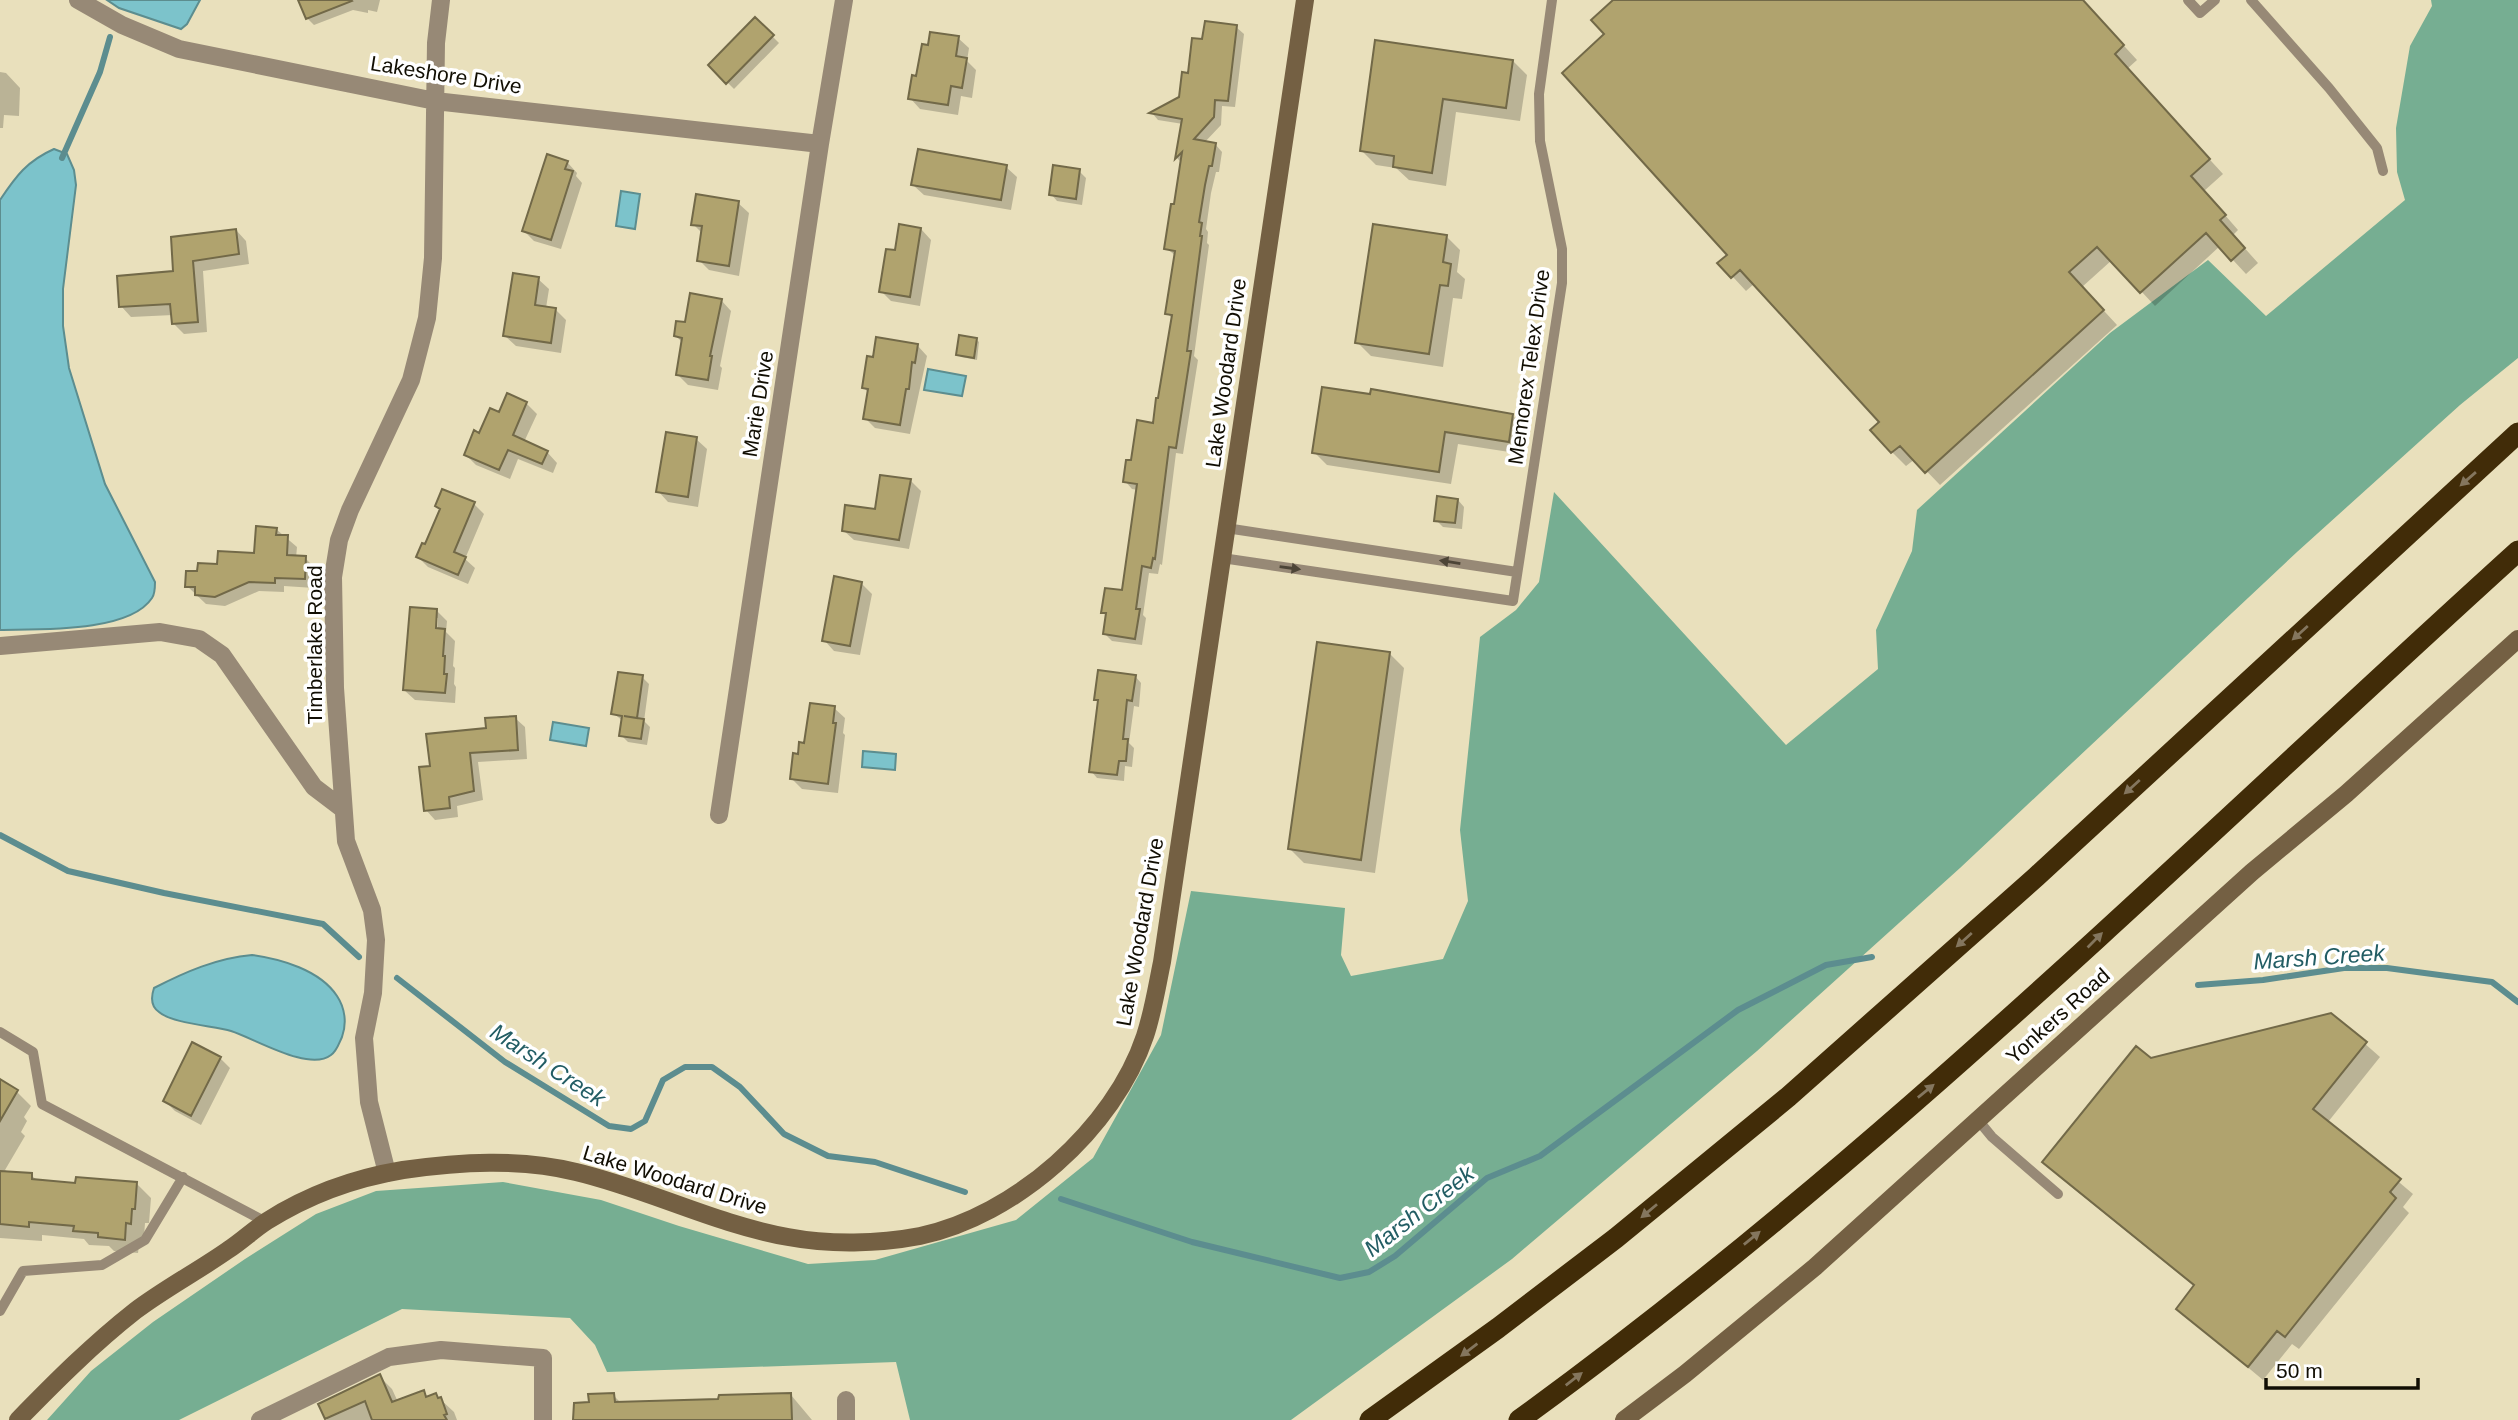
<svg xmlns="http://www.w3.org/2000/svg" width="2518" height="1420" viewBox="0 0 2518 1420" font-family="Arial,sans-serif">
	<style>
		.forest { fill: #76ae92 }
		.water { fill: #7cc3cb; stroke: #5c8d8f; stroke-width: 2 }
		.shadow { fill: #0003; fill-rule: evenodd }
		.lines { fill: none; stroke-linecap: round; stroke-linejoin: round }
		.stream { stroke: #5c8d8f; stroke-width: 6 }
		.building { fill: #b0a36e; stroke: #726948; stroke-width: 2 }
		.lane { stroke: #978976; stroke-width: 10 }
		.street { stroke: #978976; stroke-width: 18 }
		.secondary { stroke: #746043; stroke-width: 18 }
		.highway { stroke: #412c08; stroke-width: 21 }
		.oneway { fill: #84765e }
		.oneway2 { fill: #4d4537 }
		.labels { text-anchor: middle; stroke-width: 7; stroke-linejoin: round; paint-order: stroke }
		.street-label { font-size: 21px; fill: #110e03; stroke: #fff }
		.water-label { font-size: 23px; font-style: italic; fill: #225d64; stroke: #fff }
	</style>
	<rect width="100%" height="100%" fill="#e9e0bc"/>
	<path class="forest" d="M2431,0H2518V358L2460,405L2297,552L1960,868L1757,1051L1512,1259L1291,1420H910L896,1362L607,1372L595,1345L570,1318L402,1309L179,1420H47L91,1371L153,1322L245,1259L316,1214L376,1191L503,1182L601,1200L679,1226L808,1264L875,1260L1016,1220L1093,1158L1161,1035L1191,891L1345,908L1341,955L1351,976L1443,959L1468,901L1460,830L1480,637L1516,610L1539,582L1554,492L1786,745L1878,669L1876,630L1912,551L1917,510L2110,333L2208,260L2266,316L2405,200L2397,172L2396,128L2410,46L2432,6Z"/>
	<path class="water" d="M107,0H200L187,24L181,29L119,8Z
		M54,149L67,154L74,170L76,185L63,289V326L69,368L105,484L155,582C155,587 155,594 152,598C129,633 38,629 0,630V200C16,176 27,161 54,149Z
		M621,191L640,194L635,229L616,226Z
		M928,369L966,376L962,396L924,390Z
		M553,722L589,728L586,746L550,740Z
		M863,751L896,754L895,770L862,767Z
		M252,955C281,959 320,970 337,996C345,1008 347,1023 342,1037C339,1043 337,1051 331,1055C309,1072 256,1039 231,1031C213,1026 171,1023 159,1012C150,1006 151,997 154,988C185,972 217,958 252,955Z"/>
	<path class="shadow" d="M300,0H380L377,12L368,10V13L353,10L314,25L307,18Z
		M1616,0H2082L2137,60L2127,69L2223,174L2204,191L2238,230L2233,235L2258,263L2246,274L2220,246L2155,306L2112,260L2082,287L2117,325L1940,485L1915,459L1906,466L1892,452L1881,422L1755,283L1746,291L1720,263L1730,255L1607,34Z
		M755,19L779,43L734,89L710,65Z
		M1236,27L1244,34L1235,107L1222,106L1221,125L1204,143L1215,144L1222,152L1219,172H1216L1211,193L1206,229L1208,232L1207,243L1209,245L1194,356L1198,360L1183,454L1176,453L1162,565L1160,564L1158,574L1149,573L1143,615L1146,618L1142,645L1112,641L1105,634L1107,616L1103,612L1124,592L1138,490L1132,489L1125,481L1154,424L1173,319L1167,313L1176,256L1166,248L1182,163L1177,158L1183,124L1158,120L1152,113L1180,98L1204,41Z
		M958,38L969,48L967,61L976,70L972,98L961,96L958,115L920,109L910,98L930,47Z
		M1377,42L1513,61L1527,75L1520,121L1456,112L1446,186L1409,180L1396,168L1376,165L1362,151Z
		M0,72L6,73L20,88L19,116L4,115L3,128H0Z
		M567,162L577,173L576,176L582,183L561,249L534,241L524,231Z
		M1006,167L1017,177L1011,210L924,195L913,185Z
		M1079,171L1086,178L1082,205L1057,201L1051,194Z
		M738,203L749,213L739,276L709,270L699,260L703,234L693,224Z
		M921,229L931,240L920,306L891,301L881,291L896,252Z
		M236,230L246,241L249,264L203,271L207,332L184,334L174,324L173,315L131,317L121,306L175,273Z
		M1446,236L1460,250L1457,272L1465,279L1462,299L1453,298L1443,367L1371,356L1357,342Z
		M538,279L549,289L546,308L555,309L566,320L561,353L516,346L505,336Z
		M721,300L731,311L720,366L722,368L718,390L688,385L677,374L683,343L676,336L686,324Z
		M976,339L979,342L977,360L961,357L958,355Z
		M917,345L927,356L910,434L875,428L865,418L869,393L864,388L875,359Z
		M1372,396L1513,416L1526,429L1522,454L1458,444L1451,484L1327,465L1314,452Z
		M526,403L537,414L524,442L547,452L557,463L553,473L518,459L510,479L476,465L466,455L480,435L500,414Z
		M696,439L707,449L698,507L668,502L658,491Z
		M911,481L921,491L909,549L854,540L843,530L876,511Z
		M1458,500L1464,507L1462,529L1443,527L1436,520Z
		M474,504L484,514L465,559L475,568L468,584L428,567L418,557L426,547L441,510L437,506Z
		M276,529L297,547L296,558H305L315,568L314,588L284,586V592L259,591L225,606L206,604L187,586L199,573L256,555Z
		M861,583L872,594L860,655L834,651L824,640Z
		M436,610L447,621L446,632L455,641L453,666L455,668L454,684L456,687L455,703L415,700L404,690ZM435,618H438L437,637Z
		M1390,654L1404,668L1375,873L1304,863L1290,849Z
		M1135,676L1141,683L1139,707L1134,706L1129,743L1134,748L1132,767L1125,766L1124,781L1097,778L1091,771L1099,703L1096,699Z
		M642,677L649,684L644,721L650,727L647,745L628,742L621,735L623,721L613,713Z
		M834,708L845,718L843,733L845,735L838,793L802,789L792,779L799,756Z
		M515,718L525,727L527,759L478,762L483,800L457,806L458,817L435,820L426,810L431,768L488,729Z
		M2331,1014L2380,1057L2328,1122L2413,1194L2403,1207L2409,1213L2299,1349L2292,1344L2263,1380L2178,1309L2195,1287L2058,1176L2044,1162L2151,1060Z
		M220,1058L230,1068L201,1125L175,1111L165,1101Z
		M0,1081L17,1092L31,1106L24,1117L27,1121L21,1132L25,1136L5,1170L12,1174L31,1175L38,1181L77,1185L137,1184L151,1198L149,1223H145L144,1237H140L138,1253L114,1251L109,1246L89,1245L84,1239L42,1235V1241L0,1238Z
		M379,1376L392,1389L398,1402L423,1392L429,1398L440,1399L454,1412L457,1420H327L320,1405Z
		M613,1395L621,1403L720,1401L791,1395L812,1420H575L591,1403Z"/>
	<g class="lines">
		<path class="stream" d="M62,158L100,72L110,37
			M0,835L68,871L164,893L323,924L359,957
			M397,978L505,1062L609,1126L631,1129L645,1121L663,1080L685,1067H712L740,1087L784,1134L828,1156L875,1162L965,1192
			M2198,985L2263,980L2344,968H2387L2492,982L2518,1002
			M1061,1199L1192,1242L1340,1278L1369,1272L1395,1256L1487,1178L1540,1156L1738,1010L1826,965L1872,957"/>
	</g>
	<path class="building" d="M298,0H351L352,1L306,19Z
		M1613,0H2083L2124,45L2115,54L2210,159L2191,176L2226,215L2220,220L2245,248L2231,261L2206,233L2140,293L2097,247L2069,272L2104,310L1925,473L1900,446L1891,453L1870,430L1879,422L1740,270L1731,278L1717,263L1727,255L1562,73L1604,34L1591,20Z
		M755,17L774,35L726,84L708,65Z
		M1205,21L1237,25L1228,101L1215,100L1214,117L1194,139L1216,143L1212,166H1209L1205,185L1199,222L1202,223L1200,236H1202L1187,351H1191L1176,448L1169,447L1155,559L1153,558L1151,568L1142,566L1136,609H1140L1135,639L1103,634L1106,613H1101L1105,588L1122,590L1137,484L1123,482L1126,460H1131L1137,420L1153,423L1156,398H1158L1172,315L1165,314L1175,251L1164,249L1171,204H1174L1182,152L1175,159L1182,119L1149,113L1179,97L1182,72L1188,73L1192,38L1202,39Z
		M930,32L959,36L956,56L967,58L962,88L951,86L948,105L908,99L912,75L916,76L922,44L928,45Z
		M1375,40L1513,60L1506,108L1443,99L1432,173L1393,167L1394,156L1360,151Z
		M918,149L1007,165L1001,200L911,185Z
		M547,154L568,161L565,169L573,171L551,240L522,231Z
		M1053,165L1080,169L1076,199L1049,195Z
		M696,194L739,201L729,266L697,261L702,226L691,225Z
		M899,224L921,228L910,297L879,292L886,249L895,250Z
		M1373,224L1447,235L1443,262L1451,264L1448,286L1440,285L1429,354L1355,343Z
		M236,229L239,254L193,261L198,322L172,324L170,304L119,307L117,276L173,271L171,237Z
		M513,273L539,277L535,305L556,308L551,343L503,336Z
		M690,293L722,299L710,356H712L708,380L676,375L682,338L674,336L676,321L685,322Z
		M959,335L977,338L974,358L956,355Z
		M876,337L918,344L915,363L912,362L909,389H906L900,425L863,419L868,389L862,388L867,356L873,357Z
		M1322,387L1370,394L1371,389L1513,414L1509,442L1445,432L1439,472L1312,453Z
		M507,393L527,402L513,435L548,451L542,464L508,450L499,470L464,455L474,430L479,433L490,408L499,412Z
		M666,432L697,437L688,497L656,492Z
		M880,475L911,479L899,540L842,531L845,505L875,509Z
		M442,489L475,502L454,552L466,557L458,575L416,557L422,543L425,544L440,509L435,506Z
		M1437,496L1458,499L1455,523L1434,521Z
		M256,526L277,528L276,535H288L287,555L306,556L305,579L275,578V583L249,582L215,597L195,595V587H185L186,571H197L198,563L217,564L218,551L254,553Z
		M834,576L862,582L850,646L822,641Z
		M410,607L437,609L436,628L445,629L443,656H445L444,674H447L445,693L403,690Z
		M1317,642L1390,652L1361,860L1288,849Z
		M1098,670L1136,675L1132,701L1127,700L1123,739H1128L1126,761H1119L1117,775L1089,772L1098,700H1094Z
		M618,672L643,675L637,718L624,716L644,719L641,739L619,736L622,716L611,714Z
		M810,703L835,706L833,723H836L828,784L790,779L793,753L798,754L799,742L804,743Z
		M516,716L518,750L470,753L474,791L449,797L450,808L424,811L419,767L430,766L426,734L486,728L485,718Z
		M2331,1013L2367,1042L2313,1109L2401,1179L2390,1192L2396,1198L2285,1337L2277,1331L2248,1367L2176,1309L2194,1285L2042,1162L2136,1046L2151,1058Z
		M192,1042L221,1057L191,1116L163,1101Z
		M0,1079L18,1090L0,1121Z
		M0,1171L32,1173V1179L75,1183L76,1177L137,1182L135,1209H132L131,1224L126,1223L125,1240L98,1237V1233L73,1231L74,1226L29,1222V1227L0,1224Z
		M380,1374L392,1402L424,1390L426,1397L436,1393L438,1398L441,1397L447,1414L444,1415L447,1420H372L365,1401L325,1419L318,1404Z
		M614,1393L615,1402L718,1399L719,1395L791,1393L792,1420H573L574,1403L589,1402L588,1394Z"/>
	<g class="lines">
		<path class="lane" d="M2188,0L2200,13L2215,0
			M2251,0L2329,88L2377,148L2383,171
			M1226,528L1517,572
			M1222,558L1513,601L1562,283V249L1540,141L1539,94L1552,0
			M0,1032L33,1052L42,1104L266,1222
			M1978,1120L1992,1137L2058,1194
			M0,1311L23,1271L102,1265L145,1240L183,1177"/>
		<path class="street" d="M78,0L122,25L179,49L435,101L820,144
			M0,646L160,632L199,639L222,655L314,787L343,809
			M719,815L820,144L844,0
			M387,1173L369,1102L364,1038L373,993L376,940L372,910L346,841L335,688L333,577L339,540L350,510L411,380L427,318L433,258L436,43L441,0
			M260,1420L389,1357L441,1350L543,1358V1420
			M846,1420V1400"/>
		<path class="secondary" d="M18,1420C55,1382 93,1344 135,1311C164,1289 198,1271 228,1250C242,1241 253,1230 267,1221C308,1195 355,1178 403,1170C459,1162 520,1158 576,1172C648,1189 715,1224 788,1237C830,1245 878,1244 920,1236C1015,1216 1114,1129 1145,1036C1153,1012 1157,986 1162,962L1305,0
			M1624,1420L1685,1374L1815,1267L2252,872L2346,794L2518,639"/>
		<path class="highway" d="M1370,1420L1498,1328L1616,1238L1788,1097L2036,877L2518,433
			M1519,1420C1877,1161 2191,847 2518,551"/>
	</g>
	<defs><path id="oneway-solid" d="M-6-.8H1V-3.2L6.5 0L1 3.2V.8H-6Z" transform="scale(1.75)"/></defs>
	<g class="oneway">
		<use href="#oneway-solid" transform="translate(2468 479) rotate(139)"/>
		<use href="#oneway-solid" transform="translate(2300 633) rotate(138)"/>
		<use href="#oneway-solid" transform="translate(2132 787) rotate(138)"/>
		<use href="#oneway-solid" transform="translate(1964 940) rotate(138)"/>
		<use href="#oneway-solid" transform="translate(2095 940) rotate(-45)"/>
		<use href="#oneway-solid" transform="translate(1926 1091) rotate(-39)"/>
		<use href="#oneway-solid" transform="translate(1649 1211) rotate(140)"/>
		<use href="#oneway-solid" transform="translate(1752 1238) rotate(-39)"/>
		<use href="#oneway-solid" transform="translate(1469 1350) rotate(143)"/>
		<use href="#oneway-solid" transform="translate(1574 1379) rotate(-38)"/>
	</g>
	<g class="oneway2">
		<use href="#oneway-solid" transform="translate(1450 562) rotate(-171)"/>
		<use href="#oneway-solid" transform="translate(1290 568) rotate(8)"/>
	</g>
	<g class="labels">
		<g class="street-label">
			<text transform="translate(446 75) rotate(9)" y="7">Lakeshore Drive</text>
			<text transform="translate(1529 367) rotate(-82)" y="7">Memorex Telex Drive</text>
			<text transform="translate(1226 373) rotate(-82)" y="7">Lake Woodard Drive</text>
			<text transform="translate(758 404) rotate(-81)" y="7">Marie Drive</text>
			<text transform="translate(315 645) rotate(-90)" y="7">Timberlake Road</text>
			<text transform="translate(1140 932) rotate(-80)" y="7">Lake Woodard Drive</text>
			<text transform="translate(2058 1016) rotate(-42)" y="7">Yonkers Road</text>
			<text transform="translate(675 1180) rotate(17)" y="7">Lake Woodard Drive</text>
		</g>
		<g class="water-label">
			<text transform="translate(2319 957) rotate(-4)" y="8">Marsh Creek</text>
			<text transform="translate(548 1065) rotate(33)" y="8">Marsh Creek</text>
			<text transform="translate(1419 1211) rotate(-38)" y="8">Marsh Creek</text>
		</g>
	</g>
	<path d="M2266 1378v10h152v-10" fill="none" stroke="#110e03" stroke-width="3.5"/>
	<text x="2276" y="1378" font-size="21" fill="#110e03" stroke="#ffffff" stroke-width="5" paint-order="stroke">50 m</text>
</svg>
